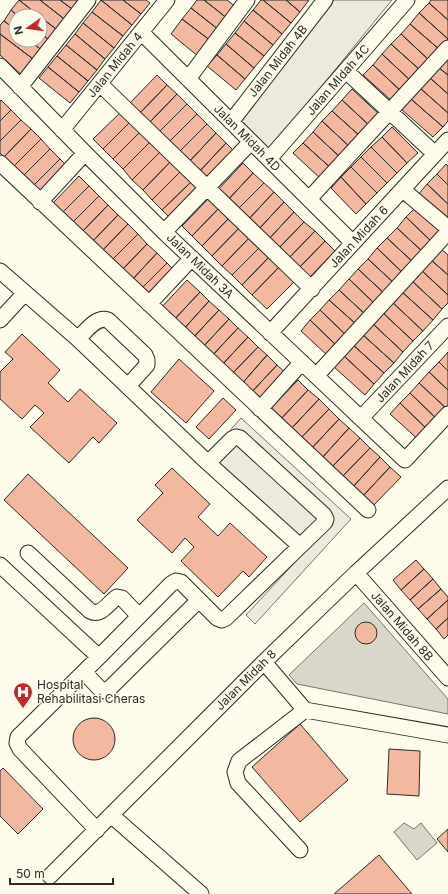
<svg xmlns="http://www.w3.org/2000/svg" width="448" height="894" viewBox="0 0 448 894" font-family="Inter,sans-serif">
	<style>
		.green { fill: #ecebdb; stroke: #74746e }
		.parking { fill: #eceadb; stroke: #74746e }
		.water { fill: #d8d7c9; stroke: #74746e }
		.building { fill: #f2b8a0; stroke: #2b2b2b }
		.lines { fill: none; stroke-linecap: round; stroke-linejoin: round }
		.minor-casing { stroke: #2b2b2b; stroke-width: 17 }
		.minor { stroke: #fdfbea; stroke-width: 15 }
		.labels { text-anchor: middle; stroke-width: 3; stroke-linejoin: round; paint-order: stroke }
		.street-label { font-size: 12px; fill: #2b2b2b; stroke: #fdfbea }
		.poi-label { font-size: 12px; fill: #2b2b2b; stroke: #fdfbea; text-anchor: start }
	</style>
	<rect width="100%" height="100%" fill="#fdfbea"/>
	<path class="green" d="M334,0H392L268,152L241,122Z"/>
	<path class="parking" d="M241,418L351,519L255,624L246,615L309,547L209,454Z"/>
	<path class="water" d="M364,603L448,699V714L297,684L289,675Z
		M404,823L414,829L421,823L437,843L417,860L394,832Z"/>
	<path class="building" d="M19,0L39,16H18L11,10Z
		M19,0H40L68,22L60,32Z
		M40,0H60L76,12L68,22Z
		M60,0H81L76,12Z
		M101,0H123L141,14L132,25Z
		M101,0L132,25L123,36L92,12Z
		M123,0H146L150,3L141,14Z
		M197,0H204L228,19L219,30L191,8Z
		M204,0H227L237,8L228,19Z
		M261,0H263L291,23L282,34L253,10Z
		M263,0H286L300,12L291,23Z
		M286,0H309L300,12Z
		M431,0H448V20L429,3Z
		M429,3L448,20V39L419,13Z
		M191,8L219,30L211,41L182,19Z
		M11,10L18,16H16V30L4,21Z
		M253,10L282,34L273,45L244,21Z
		M92,12L123,36L114,48L83,23Z
		M419,13L448,39L440,50L410,24Z
		M40,17L60,32L52,42L40,33Z
		M182,19L211,41L199,57L171,34Z
		M4,21L16,30V40H29L44,52L37,62L0,34V25Z
		M244,21L273,45L264,56L235,33Z
		M83,23L114,48L105,59L75,34Z
		M410,24L440,50L430,61L401,34Z
		M40,33L52,42L44,52L29,40H40Z
		M235,33L264,56L254,68L226,44Z
		M0,34L37,62L25,78L0,55Z
		M75,34L105,59L97,70L66,45Z
		M401,34L430,61L421,71L391,44Z
		M226,44L254,68L245,79L217,55Z
		M391,44L421,71L411,81L382,54Z
		M66,45L97,70L88,81L57,56Z
		M382,54L411,81L402,92L373,65Z
		M217,55L245,79L236,90L207,66Z
		M57,56L88,81L79,92L48,67Z
		M448,57V75L438,67Z
		M373,65L402,92L393,102L363,75Z
		M48,67L79,92L70,103L39,78Z
		M438,67L448,75V94L429,77Z
		M157,75L167,85L139,114L129,104Z
		M429,77L448,94V113L420,88Z
		M167,85L177,94L148,124L139,114Z
		M420,88L448,113V121L443,127L411,99Z
		M352,89L381,116L371,127L342,100Z
		M177,94L187,104L158,133L148,124Z
		M411,99L443,127L433,137L401,109Z
		M1,100L11,110L0,121V101Z
		M342,100L371,127L361,137L332,111Z
		M187,104L197,114L168,143L158,133Z
		M11,110L21,120L0,141V121Z
		M122,111L131,121L103,149L93,139Z
		M332,111L361,137L351,148L322,121Z
		M197,114L207,124L178,153L168,143Z
		M21,120L31,129L4,157L0,153V141Z
		M131,121L141,131L113,159L103,149Z
		M322,121L351,148L342,159L313,132Z
		M207,124L216,133L188,163L178,153Z
		M392,127L418,153L407,163L382,137Z
		M31,129L41,139L13,167L4,157Z
		M141,131L151,141L123,169L113,159Z
		M313,132L342,159L332,169L303,143Z
		M216,133L226,143L198,173L188,163Z
		M382,137L407,163L397,173L371,147Z
		M41,139L50,149L23,176L13,167Z
		M151,141L161,151L132,180L123,169Z
		M226,143L236,153L208,182L198,173Z
		M303,143L332,169L322,180L293,153Z
		M371,147L397,173L387,183L361,157Z
		M50,149L60,159L33,186L23,176Z
		M161,151L171,161L143,190L132,180Z
		M361,157L387,183L377,193L351,167Z
		M60,159L70,169L43,196L33,186Z
		M171,161L181,171L152,200L143,190Z
		M243,163L253,173L226,202L216,192Z
		M446,164L448,166V185L437,174Z
		M351,167L377,193L366,204L341,177Z
		M181,171L191,182L162,210L152,200Z
		M253,173L264,183L236,211L226,202Z
		M437,174L448,185V204L427,184Z
		M79,176L89,186L61,214L52,204Z
		M341,177L366,204L356,214L331,188Z
		M191,182L201,192L172,220L162,210Z
		M264,183L274,192L247,221L236,211Z
		M427,184L448,204V223L418,195Z
		M89,186L99,196L71,224L61,214Z
		M274,192L284,202L257,231L247,221Z
		M99,196L108,205L81,233L71,224Z
		M209,198L220,207L192,236L182,226Z
		M284,202L294,212L267,241L257,231Z
		M108,205L118,215L91,243L81,233Z
		M220,207L230,217L202,246L192,236Z
		M416,207L443,233L433,243L406,217Z
		M294,212L304,222L277,250L267,241Z
		M118,215L128,224L100,253L91,243Z
		M230,217L240,227L212,256L202,246Z
		M406,217L433,243L424,253L397,228Z
		M304,222L315,231L287,260L277,250Z
		M128,224L138,234L110,262L100,253Z
		M240,227L250,237L222,266L212,256Z
		M397,228L424,253L414,263L387,238Z
		M315,231L325,241L297,270L287,260Z
		M138,234L147,244L120,272L110,262Z
		M250,237L260,247L232,275L222,266Z
		M387,238L414,263L404,274L377,248Z
		M325,241L335,251L308,279L297,270Z
		M147,244L157,253L130,282L120,272Z
		M260,247L270,256L242,285L232,275Z
		M377,248L404,274L395,284L368,259Z
		M440,248L448,255V275L430,259Z
		M157,253L167,263L139,291L130,282Z
		M270,256L280,266L252,295L242,285Z
		M368,259L395,284L385,294L358,269Z
		M430,259L448,275V295L420,269Z
		M167,263L177,273L149,301L139,291Z
		M280,266L295,281L267,309L252,295Z
		M358,269L385,294L376,305L349,279Z
		M420,269L448,295V303L442,309L411,280Z
		M349,279L376,305L366,315L339,290Z
		M187,280L200,292L172,322L159,310Z
		M411,280L442,309L433,320L401,291Z
		M339,290L366,315L357,325L329,300Z
		M401,291L433,320L423,331L391,301Z
		M200,292L209,301L182,331L172,322Z
		M329,300L357,325L347,336L320,310Z
		M209,301L219,310L191,340L182,331Z
		M391,301L423,331L413,341L382,312Z
		M219,310L229,319L201,349L191,340Z
		M320,310L347,336L337,346L310,320Z
		M382,312L413,341L403,352L372,323Z
		M229,319L238,328L210,358L201,349Z
		M310,320L337,346L328,356L301,331Z
		M372,323L403,352L394,363L362,334Z
		M238,328L248,337L220,367L210,358Z
		M22,334L60,370L48,383L68,402L80,389L117,423L99,443L93,437L69,463L30,427L44,413L35,405L22,419L0,399V372L13,359L5,352Z
		M362,334L394,363L384,373L352,344Z
		M248,337L258,347L230,376L220,367Z
		M352,344L384,373L374,384L343,355Z
		M258,347L267,355L240,386L230,376Z
		M448,352V371L439,362Z
		M267,355L277,365L249,395L240,386Z
		M343,355L374,384L365,395L333,366Z
		M179,359L214,391L186,423L151,392Z
		M439,362L448,371V390L429,372Z
		M277,365L287,374L259,404L249,395Z
		M429,372L448,390V410L419,383Z
		M298,380L308,390L280,420L269,410Z
		M419,383L448,410L440,422L410,393Z
		M308,390L319,399L290,430L280,420Z
		M410,393L440,422L430,432L400,403Z
		M223,398L236,410L209,439L196,427Z
		M319,399L329,409L300,439L290,430Z
		M400,403L430,432L421,442L390,414Z
		M329,409L339,419L311,449L300,439Z
		M339,419L349,428L321,459L311,449Z
		M349,428L360,438L331,468L321,459Z
		M360,438L370,448L341,478L331,468Z
		M370,448L380,457L352,488L341,478Z
		M380,457L390,467L362,497L352,488Z
		M390,467L401,477L372,507L362,497Z
		M172,468L210,504L198,517L218,536L230,523L267,557L249,577L243,571L218,597L181,561L194,547L185,538L172,553L137,520L163,493L155,485Z
		M28,474L128,568L104,594L4,500Z
		M416,560L424,569L401,590L393,580Z
		M424,569L433,579L410,600L401,590Z
		M433,579L441,589L418,609L410,600Z
		M441,589L448,597V600L427,619L418,609Z
		M448,600V618L436,629L427,619Z
		M448,618V635L444,639L436,629Z
		M355 633a11 11 0 1 1 22 0a11 11 0 1 1-22 0Z
		M73 739a21 21 0 1 1 42 0a21 21 0 1 1-42 0Z
		M300,724L348,780L300,822L252,767Z
		M389,749L420,751L419,796L387,794Z
		M3,768L43,809L18,834L0,816V771Z
		M448,829V852L437,839Z
		M379,855L412,894H334Z"/>
	<g class="lines">
		<g class="minor-casing">
			<path id="minor" d="M141,32L353,243
				M0,66L85,153L164,232L405,460L448,414
				M346,71L435,154
				M188,79L247,0
				M100,84L312,289
				M20,87L88,0
				M231,122L325,0
				M62,130L167,0
				M269,159L407,0
				M0,163L368,510
				M403,190L448,228
				M309,199L448,48
				M40,202L85,153
				M164,232L251,142
				M0,271L78,339L208,463L300,546
				M149,304L192,258
				M0,320L25,293
				M270,333L448,140
				M78,339C86,331 96,316 108,320L145,355L147,360V365L128,386
				M316,376L448,232
				M260,409L302,362
				M361,418L448,326
				M28,553L90,611C101,617 108,603 117,597L122,598L139,616
				M0,565L99,657L18,737L17,743L20,749L97,830
				M356,573L448,678
				M99,657L171,584L176,581L181,582L217,618L222,620L226,618L325,522L326,519L324,515L240,438L236,437L232,439L208,463
				M264,662L305,710L448,735
				M84,672L101,690L105,691L110,688L199,600
				M111,815L201,894
				M300,850L238,783L235,772L239,761L305,710
				M50,876L264,662L356,573L448,488"/>
		</g>
		<use href="#minor" class="minor"/>
	</g>
	<defs>
		<g id="hospital-pin" transform="scale(1)"><path d="M0 17L-7.5 6A9.5 9.5 0 1 1 7.5 6Z" fill="#c62828" stroke="#fdfbea"/><path d="M-5-5h3v3.5h4V-5h3V5h-3V1.5h-4V5h-3Z" fill="#fff"/></g>
	</defs>
	<g fill-rule="evenodd">
		<use href="#hospital-pin" x="23" y="692"/>
	</g>
	<g class="labels">
		<g class="street-label">
			<text transform="translate(278 61) rotate(-52)" y="4">Jalan Midah 4B</text>
			<text transform="translate(115 65) rotate(-51)" y="4">Jalan Midah 4</text>
			<text transform="translate(338 80) rotate(-49)" y="4">Jalan MIdah 4C</text>
			<text transform="translate(247 138) rotate(45)" y="4">Jalan Midah 4D</text>
			<text transform="translate(359 237) rotate(-47)" y="4">Jalan Midah 6</text>
			<text transform="translate(200 266) rotate(44)" y="4">Jalan Midah 3A</text>
			<text transform="translate(405 372) rotate(-47)" y="4">Jalan Midah 7</text>
			<text transform="translate(402 626) rotate(49)" y="4">Jalan Midah 8B</text>
			<text transform="translate(246 680) rotate(-45)" y="4">Jalan Midah 8</text>
		</g>
		<g class="poi-label">
			<text x="37" y="689">Hospital<tspan x="37" dy="14">Rehabilitasi Cheras</tspan></text>
		</g>
	</g>
	<g transform="translate(28 28) rotate(256)"><circle r="19" fill="#fdfbea" stroke="#a9a89e"/>
	<path d="M0-3L7 15L0 10L-7 15Z" fill="#c62828"/>
	<text y="-6" font-size="11" font-weight="bold" text-anchor="middle" fill="#2b2b2b">N</text>
	</g>
	<path d="M10 878v6h103v-6" fill="none" stroke="#2b2b2b" stroke-width="2"/>
	<text x="16" y="878" font-size="12" fill="#2b2b2b" stroke="#fdfbea" stroke-width="3" paint-order="stroke">50 m</text>
</svg>
